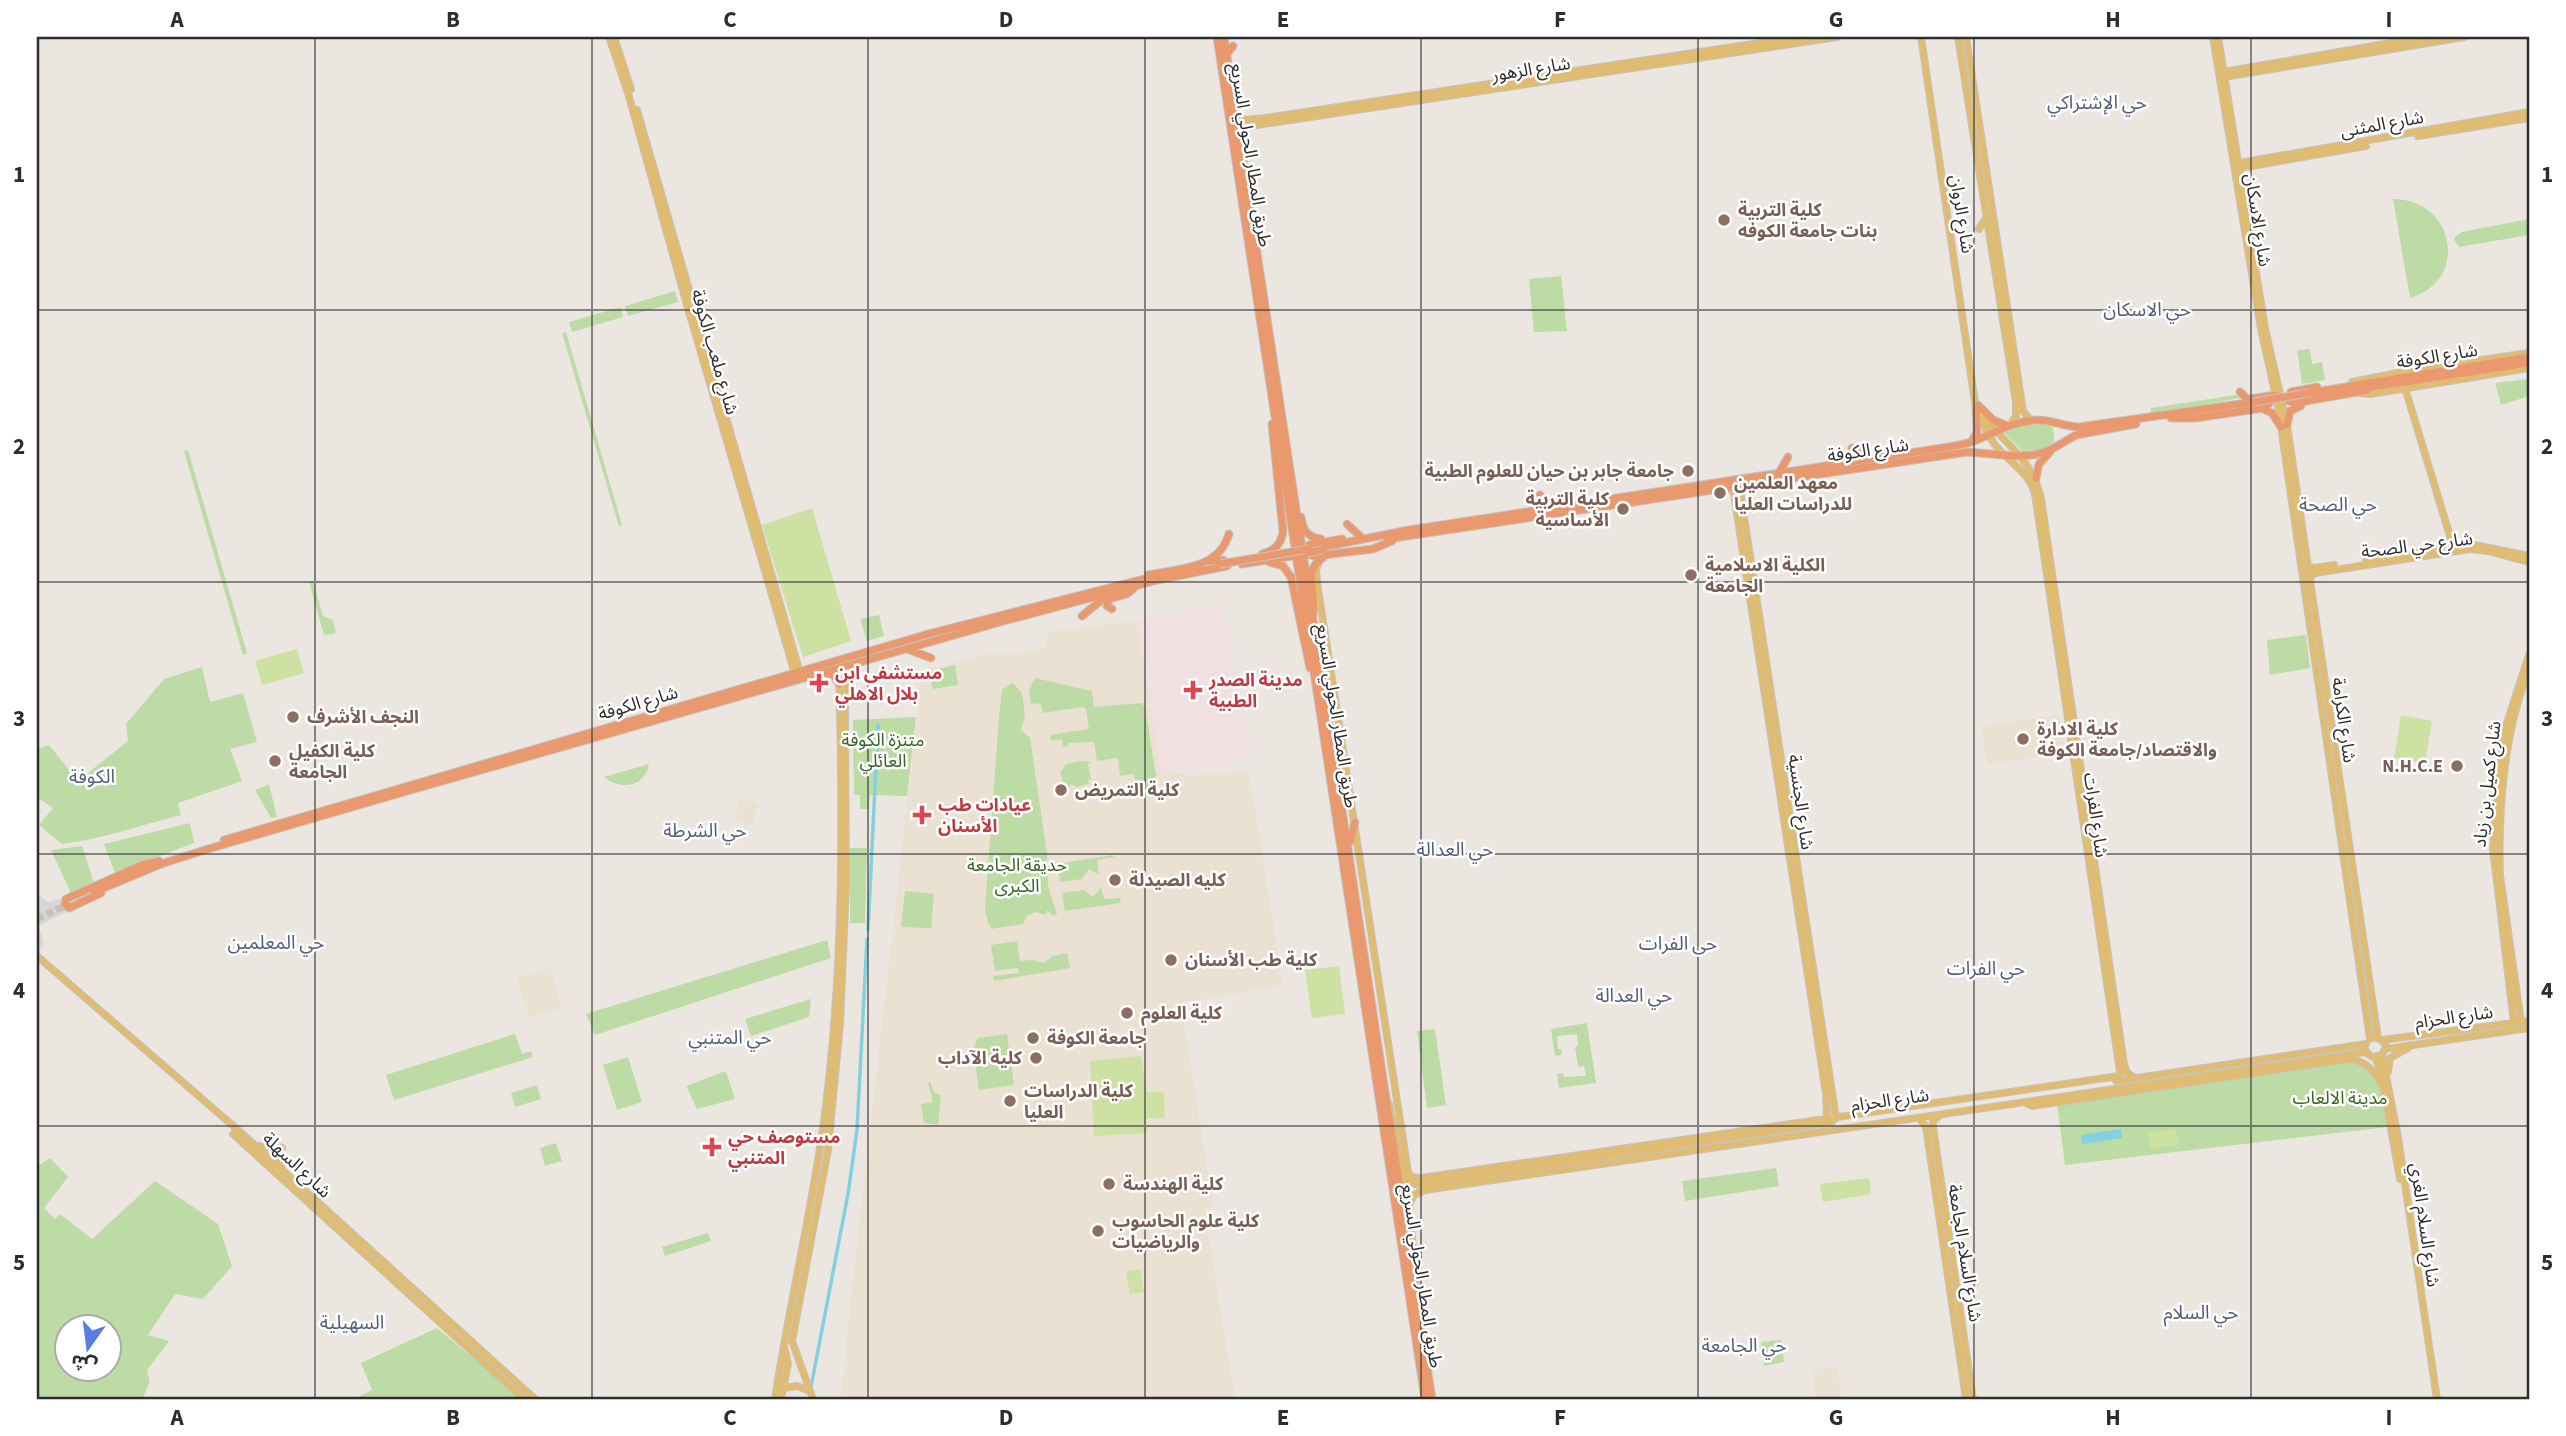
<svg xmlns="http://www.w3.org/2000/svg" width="2566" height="1436" viewBox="0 0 2566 1436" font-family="'Source Sans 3','Noto Sans Arabic',sans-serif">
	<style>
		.education { fill: #ebe1d3 }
		.medical { fill: #f1e0e2 }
		.green { fill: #bcdba5; fill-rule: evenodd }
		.pitch { fill: #cce1a2 }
		.plaza { fill: #d9d6d3 }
		.water { fill: #82d0e0 }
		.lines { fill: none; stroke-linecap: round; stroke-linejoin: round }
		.canal { stroke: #82d0e0; stroke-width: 3.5 }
		.highway-tunnel { stroke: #c6c1bd; stroke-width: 7; stroke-dasharray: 7 3.5; stroke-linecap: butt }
		.major-casing { stroke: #c4c4c4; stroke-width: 8 }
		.highway-casing { stroke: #c4c4c4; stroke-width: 9 }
		.major { stroke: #e0bc73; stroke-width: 6 }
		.highway { stroke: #ea996e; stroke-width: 7 }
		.highway-bridge-casing { stroke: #c4c4c4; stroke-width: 9; stroke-linecap: butt }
		.highway-bridge { stroke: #ea996e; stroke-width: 7 }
		.grid { fill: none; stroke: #2d2d2d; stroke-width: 2; stroke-opacity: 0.55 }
		.education-dot { fill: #8d6e63; stroke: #fff; stroke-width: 2.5 }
		.health-dot { fill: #e0444e; stroke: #fff; stroke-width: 2.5 }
		.labels { text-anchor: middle; stroke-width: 5; stroke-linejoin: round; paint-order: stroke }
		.street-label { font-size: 18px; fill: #2d2d2d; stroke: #fff }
		.education-label { font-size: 18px; font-weight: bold; fill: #785e54; stroke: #fff; text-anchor: start }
		.health-label { font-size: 18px; font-weight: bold; fill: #be3a42; stroke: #fff; text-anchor: start }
		.park-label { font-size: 18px; fill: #376225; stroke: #fff }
		.neighbourhood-label { font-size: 19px; fill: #525c78; stroke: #fff }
		.neatline { fill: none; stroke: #2d2d2d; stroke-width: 2.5 }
		.grid-label { font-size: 23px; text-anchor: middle; font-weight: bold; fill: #2d2d2d }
	</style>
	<rect width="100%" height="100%" fill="#ece6e1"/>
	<path class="education" d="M1137,620L1161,774L1181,773L1186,776L1249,771L1283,985L1181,1003L1212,1198L1213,1208L1205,1209L1206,1220L1235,1399H841L850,1307L922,671L989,654L1012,655L1046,648V638L1051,632Z
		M2059,715L2066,753L1988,764L1980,726Z
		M739,799L758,803L754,825L735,822Z
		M550,968L562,1008L529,1018L517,977Z
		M1837,1366L1842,1399H1816L1812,1370Z"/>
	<path class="medical" d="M1223,606L1251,761L1161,774L1137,620Z"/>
	<path class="green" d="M2393,199C2455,199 2470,280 2410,298Z
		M2529,219V235L2459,247L2454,240L2455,237L2462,232Z
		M1561,276L1567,331L1534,332L1529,279Z
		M675,291L678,302L628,316L625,306Z
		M621,307L623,317L572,332L569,322Z
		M566,332L622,525L619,526L562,333Z
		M2310,349L2312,364L2322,362L2325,380L2302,384L2297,350Z
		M2529,379V396L2501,405L2495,383Z
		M2236,395L2240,398L2150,415L2151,408Z
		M2046,423L2053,428L2054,441C2046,450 2033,451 2022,451L2004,432L2027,425Z
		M188,450L247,653L243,655L184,451Z
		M313,581L323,616L333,620L336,632L334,634L324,635L309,582Z
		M879,615L884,636L867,641L860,619Z
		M2306,635L2310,668L2270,675L2267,640Z
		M955,665L958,685L933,689L928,672Z
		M202,667L210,702L243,693L257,742L230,749L242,781L178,803L181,815C141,825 103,839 62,844L39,825L53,808L37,797V749L49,745L78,781L128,741L126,724L164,679Z
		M1035,678L1092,691L1094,707L1141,703L1145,707L1156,776L1154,788L1136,790L1134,774L1120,776L1118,758L1097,761L1094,742L1069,743L1068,746L1063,747L1062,739L1051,741L1050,735L1089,729L1086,709L1083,707L1043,713L1041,703L1031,704L1029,689Z
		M1013,683L1022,693L1025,716L1021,730L1030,738L1047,853L1048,886L1057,914L1053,916L1047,910L1046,915L1035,912L1027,916L1023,924L991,929L990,924H988L985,908L999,717L1002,690Z
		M916,717L907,796L870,795L869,809H860V795H854L853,720Z
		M1081,761L1093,762L1088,763L1091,779L1088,780L1089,784L1077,787L1071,784L1069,790L1061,791L1060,784L1063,780L1060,773L1066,764Z
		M649,764C645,787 621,791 604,777Z
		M269,784L277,817L271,818L255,790Z
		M190,823L194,843L115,873L104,844Z
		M82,846L94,883L71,893L51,850Z
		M850,848H867L865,923H850Z
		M1113,855L1114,857L1097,860L1099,875L1089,869L1082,879L1060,882L1057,864Z
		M1101,887L1104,899L1120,898L1121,903L1065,911L1062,893L1084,890L1093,897Z
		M905,891L934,894L931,928L901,927Z
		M827,940L831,958L595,1035L586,1014Z
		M1017,941L1020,961L1032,960L1044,963L1052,956L1067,953L1070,968L994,981L993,976L1019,973L1018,968L995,971L991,945Z
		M811,999L809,1017L751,1036L745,1019Z
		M1587,1023L1596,1083L1559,1088L1557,1074L1563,1073L1564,1077L1586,1076L1584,1066L1578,1067L1575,1047L1578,1046L1577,1034L1557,1036L1558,1049H1561L1562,1055L1555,1056L1551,1029Z
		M1435,1029L1446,1105L1427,1108L1417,1031Z
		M515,1034L522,1054L531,1051L533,1057L394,1100L386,1075Z
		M1007,1034L1014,1085L979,1090L975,1063H967L978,1038Z
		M628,1057L642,1102L617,1110L603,1065Z
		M2354,1061C2382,1073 2383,1100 2387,1127L2065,1165L2057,1104Z
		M726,1071L735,1099L697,1109L686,1086Z
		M930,1082L934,1092L941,1096L938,1125L924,1123L921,1104L933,1102L928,1083Z
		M537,1085L541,1099L515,1107L511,1093Z
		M556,1143L562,1161L545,1166L540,1148Z
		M50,1158L68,1177L44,1208L55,1219L60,1214L92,1239L155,1181L218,1224L232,1266L203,1299L175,1294L148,1335L169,1341L147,1370L150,1382L142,1399H37V1166ZM66,1328H108V1370H66Z
		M1776,1168L1779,1186L1685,1201L1682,1181Z
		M708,1233L711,1241L665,1256L662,1247Z
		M437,1328L522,1399H354L372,1390L361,1363Z
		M1781,1340L1784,1362L1764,1366L1761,1342Z"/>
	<path class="pitch" d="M812,508L851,641L803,657L762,525Z
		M297,649L304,673L262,685L255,661Z
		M2401,715L2432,721L2425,763L2394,758Z
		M1339,966L1345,1014L1312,1018L1305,970Z
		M1141,1056L1147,1092H1164L1165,1118H1146L1147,1133L1094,1136L1090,1061Z
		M2176,1129L2179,1144L2150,1149L2148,1133Z
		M1869,1178L1871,1194L1823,1202L1820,1184Z
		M1140,1269L1144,1292L1130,1294L1126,1271Z"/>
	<path class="plaza" d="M37,893L48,902L60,899L66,912L39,926L44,944L37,952V912L39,907Z"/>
	<path class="water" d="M2121,1129L2122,1138L2082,1144L2081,1135Z"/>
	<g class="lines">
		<path class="canal" d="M868,930L878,725
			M811,1387L848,1194L857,1130L867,939"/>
		<path class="highway-tunnel" d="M37,919L94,892"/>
		<g class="major-casing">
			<path id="major" d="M609,37L628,93L687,305L795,674
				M614,37L631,89
				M1921,37L1976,409C1982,421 1987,434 1995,445C2009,462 2029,472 2035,494L2120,1072L2118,1078
				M1958,37L2016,402V416L2010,425
				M1966,37L2023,411L2031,421
				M2213,37L2261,329L2278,406L2370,1039
				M2218,37L2265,328L2287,425L2378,1038
				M2223,72L2425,37
				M2224,77L2464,37
				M637,110L800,673
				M1236,114L1244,120L1265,118L1798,37
				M2418,136L2529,118
				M1239,140L1242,132L1251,126L1837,37
				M2239,163L2529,112
				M2240,168L2366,146
				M1979,229L1986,218
				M2352,382L2418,369L2529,353
				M2405,388L2453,546
				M2357,393L2371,394L2529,368
				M1982,414C2005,445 2031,457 2041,498L2124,1064L2127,1073L2135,1078
				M1745,485L1741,488V497L1836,1118
				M1730,487L1734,494L1826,1094L1827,1120
				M2366,561L2470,544L2529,556
				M1319,562L1316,570L1317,582C1349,779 1377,976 1408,1172L1411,1177L1421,1178L2119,1076
				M2308,566L2314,568L2334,565
				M2309,578L2315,573L2470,549L2488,551L2529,562
				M37,956L238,1130L535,1399
				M2521,1022L2500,875C2498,809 2504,731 2529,670
				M2514,1023L2493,849L2498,778L2507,723L2529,655
				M2376,1038L2382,1040L2386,1046L2382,1055L2398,1137L2437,1399
				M2382,1040L2529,1021
				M2365,1049L2368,1054L2373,1057L2382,1055
				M2386,1049L2529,1028
				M2376,1058L2382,1080
				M2388,1072L2390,1058L2408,1048
				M2116,1081L2366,1044
				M2384,1090L2400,1179
				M2026,1103L2032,1106L2348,1059C2368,1060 2378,1075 2385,1092
				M1389,1104L1402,1173L1407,1181L1418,1185L1832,1122
				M1939,1116L1933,1121V1127L1973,1399
				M1919,1118L1926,1127L1966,1399
				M238,1130L233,1134L524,1399
				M257,1146L282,1148L280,1156L282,1171
				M1416,1281L1409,1205L1414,1195L1425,1190L2366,1052
				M784,1388L797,1386L810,1391
				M775,1399C789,1306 811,1215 824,1121C844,972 843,820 839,670L841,665
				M781,1399L788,1364L785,1350
				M813,1399L792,1341L828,1150L840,1024L846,886L845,703L848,679L856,664"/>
		</g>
		<g class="highway-casing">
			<path id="highway" d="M1217,37L1425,1399
				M1224,37L1432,1399
				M1227,54L1233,46
				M2317,387L2291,392L2289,401L2295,403L2368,390
				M2365,388L2529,363
				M2240,392L2247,399
				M2309,393L2529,357
				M2249,399L2276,395
				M1978,405L1993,420L2007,426
				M2263,409L2272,413L2281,427
				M2171,418H2195L2264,408L2269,404L2267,396
				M2287,425L2290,411L2301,406
				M1972,441L1977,432L1976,409
				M1852,448L1869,458
				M1779,473L1788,457
				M2036,478L2039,464L2050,452
				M1540,495L1541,509
				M1301,517C1303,530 1307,537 1321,539
				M1347,524L1360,536
				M1342,539L1309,545L1306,554L1315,556L1373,549L1392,541
				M1387,539L1967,452L2015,456L2033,455L2050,450L2076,435L2136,424
				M1313,549L1409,530L1942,448C1953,446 1964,445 1974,441C1995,433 2013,421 2036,420C2051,419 2064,427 2079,427L2254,402
				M1262,554C1275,550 1281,545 1283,531L1272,424
				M1209,561L1223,560L1228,565
				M1269,562L1283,566L1291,577L1310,668
				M1242,564L1293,556
				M1148,575C1180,568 1218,570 1229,534
				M1112,609L1107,606L1109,599L1127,594L1134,588
				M1313,615C1317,593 1301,570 1324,557
				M1082,616L1109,594
				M907,649L931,658
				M827,673L834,676L839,684
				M224,840L928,634L1152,577
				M1350,842L1355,822
				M94,892L161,864L208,849L404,792L1004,621L1157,580L1227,566
				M101,893L69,908L65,904L66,899L142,865L159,861"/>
		</g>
		<use href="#major" class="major"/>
		<use href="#highway" class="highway"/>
		<g class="highway-bridge-casing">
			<path id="highway-bridge" d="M2254,402L2309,393
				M1307,553L1322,550
				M1220,564L1309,549"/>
		</g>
		<use href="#highway-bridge" class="highway-bridge"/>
	</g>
	<path class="grid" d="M315,37V1399M592,37V1399M868,37V1399M1145,37V1399M1421,37V1399M1698,37V1399M1974,37V1399M2251,37V1399M37,310H2529M37,582H2529M37,854H2529M37,1126H2529"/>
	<g class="education-dot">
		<circle cx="1724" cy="220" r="7"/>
		<circle cx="1688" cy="471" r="7"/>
		<circle cx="1720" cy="493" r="7"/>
		<circle cx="1623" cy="509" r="7"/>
		<circle cx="1691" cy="575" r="7"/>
		<circle cx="293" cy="717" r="7"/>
		<circle cx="2023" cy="739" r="7"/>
		<circle cx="275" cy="761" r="7"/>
		<circle cx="2457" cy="766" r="7"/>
		<circle cx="1061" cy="790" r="7"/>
		<circle cx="1115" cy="880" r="7"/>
		<circle cx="1171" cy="960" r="7"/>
		<circle cx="1127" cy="1013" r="7"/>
		<circle cx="1033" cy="1038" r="7"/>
		<circle cx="1036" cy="1058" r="7"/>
		<circle cx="1010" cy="1101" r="7"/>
		<circle cx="1109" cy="1184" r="7"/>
		<circle cx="1098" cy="1231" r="7"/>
	</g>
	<g class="health-dot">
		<path d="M815.5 672.5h7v7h7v7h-7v7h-7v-7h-7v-7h7z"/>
		<path d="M1189.5 679.5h7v7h7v7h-7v7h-7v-7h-7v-7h7z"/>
		<path d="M918.5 804.5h7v7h7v7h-7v7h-7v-7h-7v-7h7z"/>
		<path d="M708.5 1136.5h7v7h7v7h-7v7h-7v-7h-7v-7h7z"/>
	</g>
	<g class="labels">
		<g class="street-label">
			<text transform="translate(1531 69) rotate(-9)" y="6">شارع الزهور</text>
			<text transform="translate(2382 124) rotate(-10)" y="6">شارع المثنى</text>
			<text transform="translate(1251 155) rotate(81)" y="6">طريق المطار الحولي السريع</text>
			<text transform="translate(1962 214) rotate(81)" y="6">شارع الروان</text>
			<text transform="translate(2258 220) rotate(81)" y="6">شارع الاسكان</text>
			<text transform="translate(715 352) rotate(74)" y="6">شارع ملعب الكوفة</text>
			<text transform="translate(2437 356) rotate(-9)" y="6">شارع الكوفة</text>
			<text transform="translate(1868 450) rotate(-8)" y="6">شارع الكوفة</text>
			<text transform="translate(2417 545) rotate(-7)" y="6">شارع حي الصحة</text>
			<text transform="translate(638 703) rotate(-16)" y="6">شارع الكوفة</text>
			<text transform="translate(1337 716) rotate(81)" y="6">طريق المطار الحولي السريع</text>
			<text transform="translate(2344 720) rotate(82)" y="6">شارع الكرامة</text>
			<text transform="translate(2487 784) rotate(-83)" y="6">شارع كميل بن زياد</text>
			<text transform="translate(1801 802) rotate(82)" y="6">شارع الجنسية</text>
			<text transform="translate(2096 815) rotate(82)" y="6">شارع الفرات</text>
			<text transform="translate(2454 1017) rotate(-8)" y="6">شارع الحزام</text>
			<text transform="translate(1890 1100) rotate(-8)" y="6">شارع الحزام</text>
			<text transform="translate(297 1165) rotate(43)" y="6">شارع السهلة</text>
			<text transform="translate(2425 1225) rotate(82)" y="6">شارع السلام الغري</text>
			<text transform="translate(1965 1253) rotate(81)" y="6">شارع السلام الجامعة</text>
			<text transform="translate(1422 1276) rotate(81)" y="6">طريق المطار الحولي السريع</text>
		</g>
		<g class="education-label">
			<text x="1738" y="216">كلية التربية<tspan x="1738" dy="21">بنات جامعة الكوفه</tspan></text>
			<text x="1674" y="477" text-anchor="end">جامعة جابر بن حيان للعلوم الطبية</text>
			<text x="1734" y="489">معهد العلمين<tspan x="1734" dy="21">للدراسات العليا</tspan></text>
			<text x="1609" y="505" text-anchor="end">كلية التربية<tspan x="1609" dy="21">الأساسية</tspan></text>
			<text x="1705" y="571">الكلية الاسلامية<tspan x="1705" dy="21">الجامعة</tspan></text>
			<text x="307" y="723">النجف الأشرف</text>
			<text x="2037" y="735">كلية الادارة<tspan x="2037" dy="21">والاقتصاد/جامعة الكوفة</tspan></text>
			<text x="289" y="757">كلية الكفيل<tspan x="289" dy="21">الجامعة</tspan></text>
			<text x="2443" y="772" text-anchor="end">N.H.C.E</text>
			<text x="1075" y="796">كلية التمريض</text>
			<text x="1129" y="886">كليه الصيدلة</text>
			<text x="1185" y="966">كلية طب الأسنان</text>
			<text x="1141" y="1019">كلية العلوم</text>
			<text x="1047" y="1044">جامعة الكوفة</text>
			<text x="1022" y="1064" text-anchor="end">كلية الآداب</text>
			<text x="1024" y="1097">كلية الدراسات<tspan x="1024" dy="21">العليا</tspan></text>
			<text x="1123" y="1190">كلية الهندسة</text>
			<text x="1112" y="1227">كلية علوم الحاسوب<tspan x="1112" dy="21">والرياضيات</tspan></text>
		</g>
		<g class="health-label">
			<text x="835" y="679">مستشفى ابن<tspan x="835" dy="21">بلال الاهلي</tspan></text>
			<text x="1209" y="686">مدينة الصدر<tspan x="1209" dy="21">الطبية</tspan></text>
			<text x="938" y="811">عيادات طب<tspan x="938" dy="21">الأسنان</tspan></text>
			<text x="728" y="1143">مستوصف حي<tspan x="728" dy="21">المتنبي</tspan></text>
		</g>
		<g class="park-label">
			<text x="883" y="746">متنزة الكوفة<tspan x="883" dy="21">العائلي</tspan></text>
			<text x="1017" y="871">حديقة الجامعة<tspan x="1017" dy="21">الكبرى</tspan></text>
			<text x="2340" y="1104">مدينة الالعاب</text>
		</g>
		<g class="neighbourhood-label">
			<text x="2097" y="109">حي الإشتراكي</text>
			<text x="2147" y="316">حي الاسكان</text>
			<text x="2338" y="511">حي الصحة</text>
			<text x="92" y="783">الكوفة</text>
			<text x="705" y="837">حي الشرطة</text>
			<text x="1455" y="856">حي العدالة</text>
			<text x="276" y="949">حي المعلمين</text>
			<text x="1678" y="950">حی الفرات</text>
			<text x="1986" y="975">حي الفرات</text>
			<text x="1634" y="1002">حي العدالة</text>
			<text x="730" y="1044">حي المتنبي</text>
			<text x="2201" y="1319">حي السلام</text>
			<text x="352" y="1329">السهيلية</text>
			<text x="1744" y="1352">حي الجامعة</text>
		</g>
	</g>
	<rect width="2566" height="1436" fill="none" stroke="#ffffff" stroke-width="77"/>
	<g transform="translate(88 1348) rotate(194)"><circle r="33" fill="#ffffff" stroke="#ababab" stroke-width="2"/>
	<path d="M0-5L12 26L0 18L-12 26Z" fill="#577ee4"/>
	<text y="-10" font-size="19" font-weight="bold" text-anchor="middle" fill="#2d2d2d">ش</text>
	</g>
	<rect x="38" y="38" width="2490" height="1360" class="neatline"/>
	<g class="grid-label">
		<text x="177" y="27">A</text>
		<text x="453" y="27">B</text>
		<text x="730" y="27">C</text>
		<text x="1006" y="27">D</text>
		<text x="1283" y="27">E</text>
		<text x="1560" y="27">F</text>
		<text x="1836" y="27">G</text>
		<text x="2113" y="27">H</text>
		<text x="2389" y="27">I</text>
		<text x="19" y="182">1</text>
		<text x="2547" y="182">1</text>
		<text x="19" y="454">2</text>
		<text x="2547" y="454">2</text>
		<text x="19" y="726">3</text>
		<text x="2547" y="726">3</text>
		<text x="19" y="998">4</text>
		<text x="2547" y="998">4</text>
		<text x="19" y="1270">5</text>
		<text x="2547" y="1270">5</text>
		<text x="177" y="1425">A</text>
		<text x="453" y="1425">B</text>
		<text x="730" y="1425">C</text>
		<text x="1006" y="1425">D</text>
		<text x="1283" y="1425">E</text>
		<text x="1560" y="1425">F</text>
		<text x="1836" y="1425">G</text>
		<text x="2113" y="1425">H</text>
		<text x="2389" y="1425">I</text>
	</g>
</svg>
